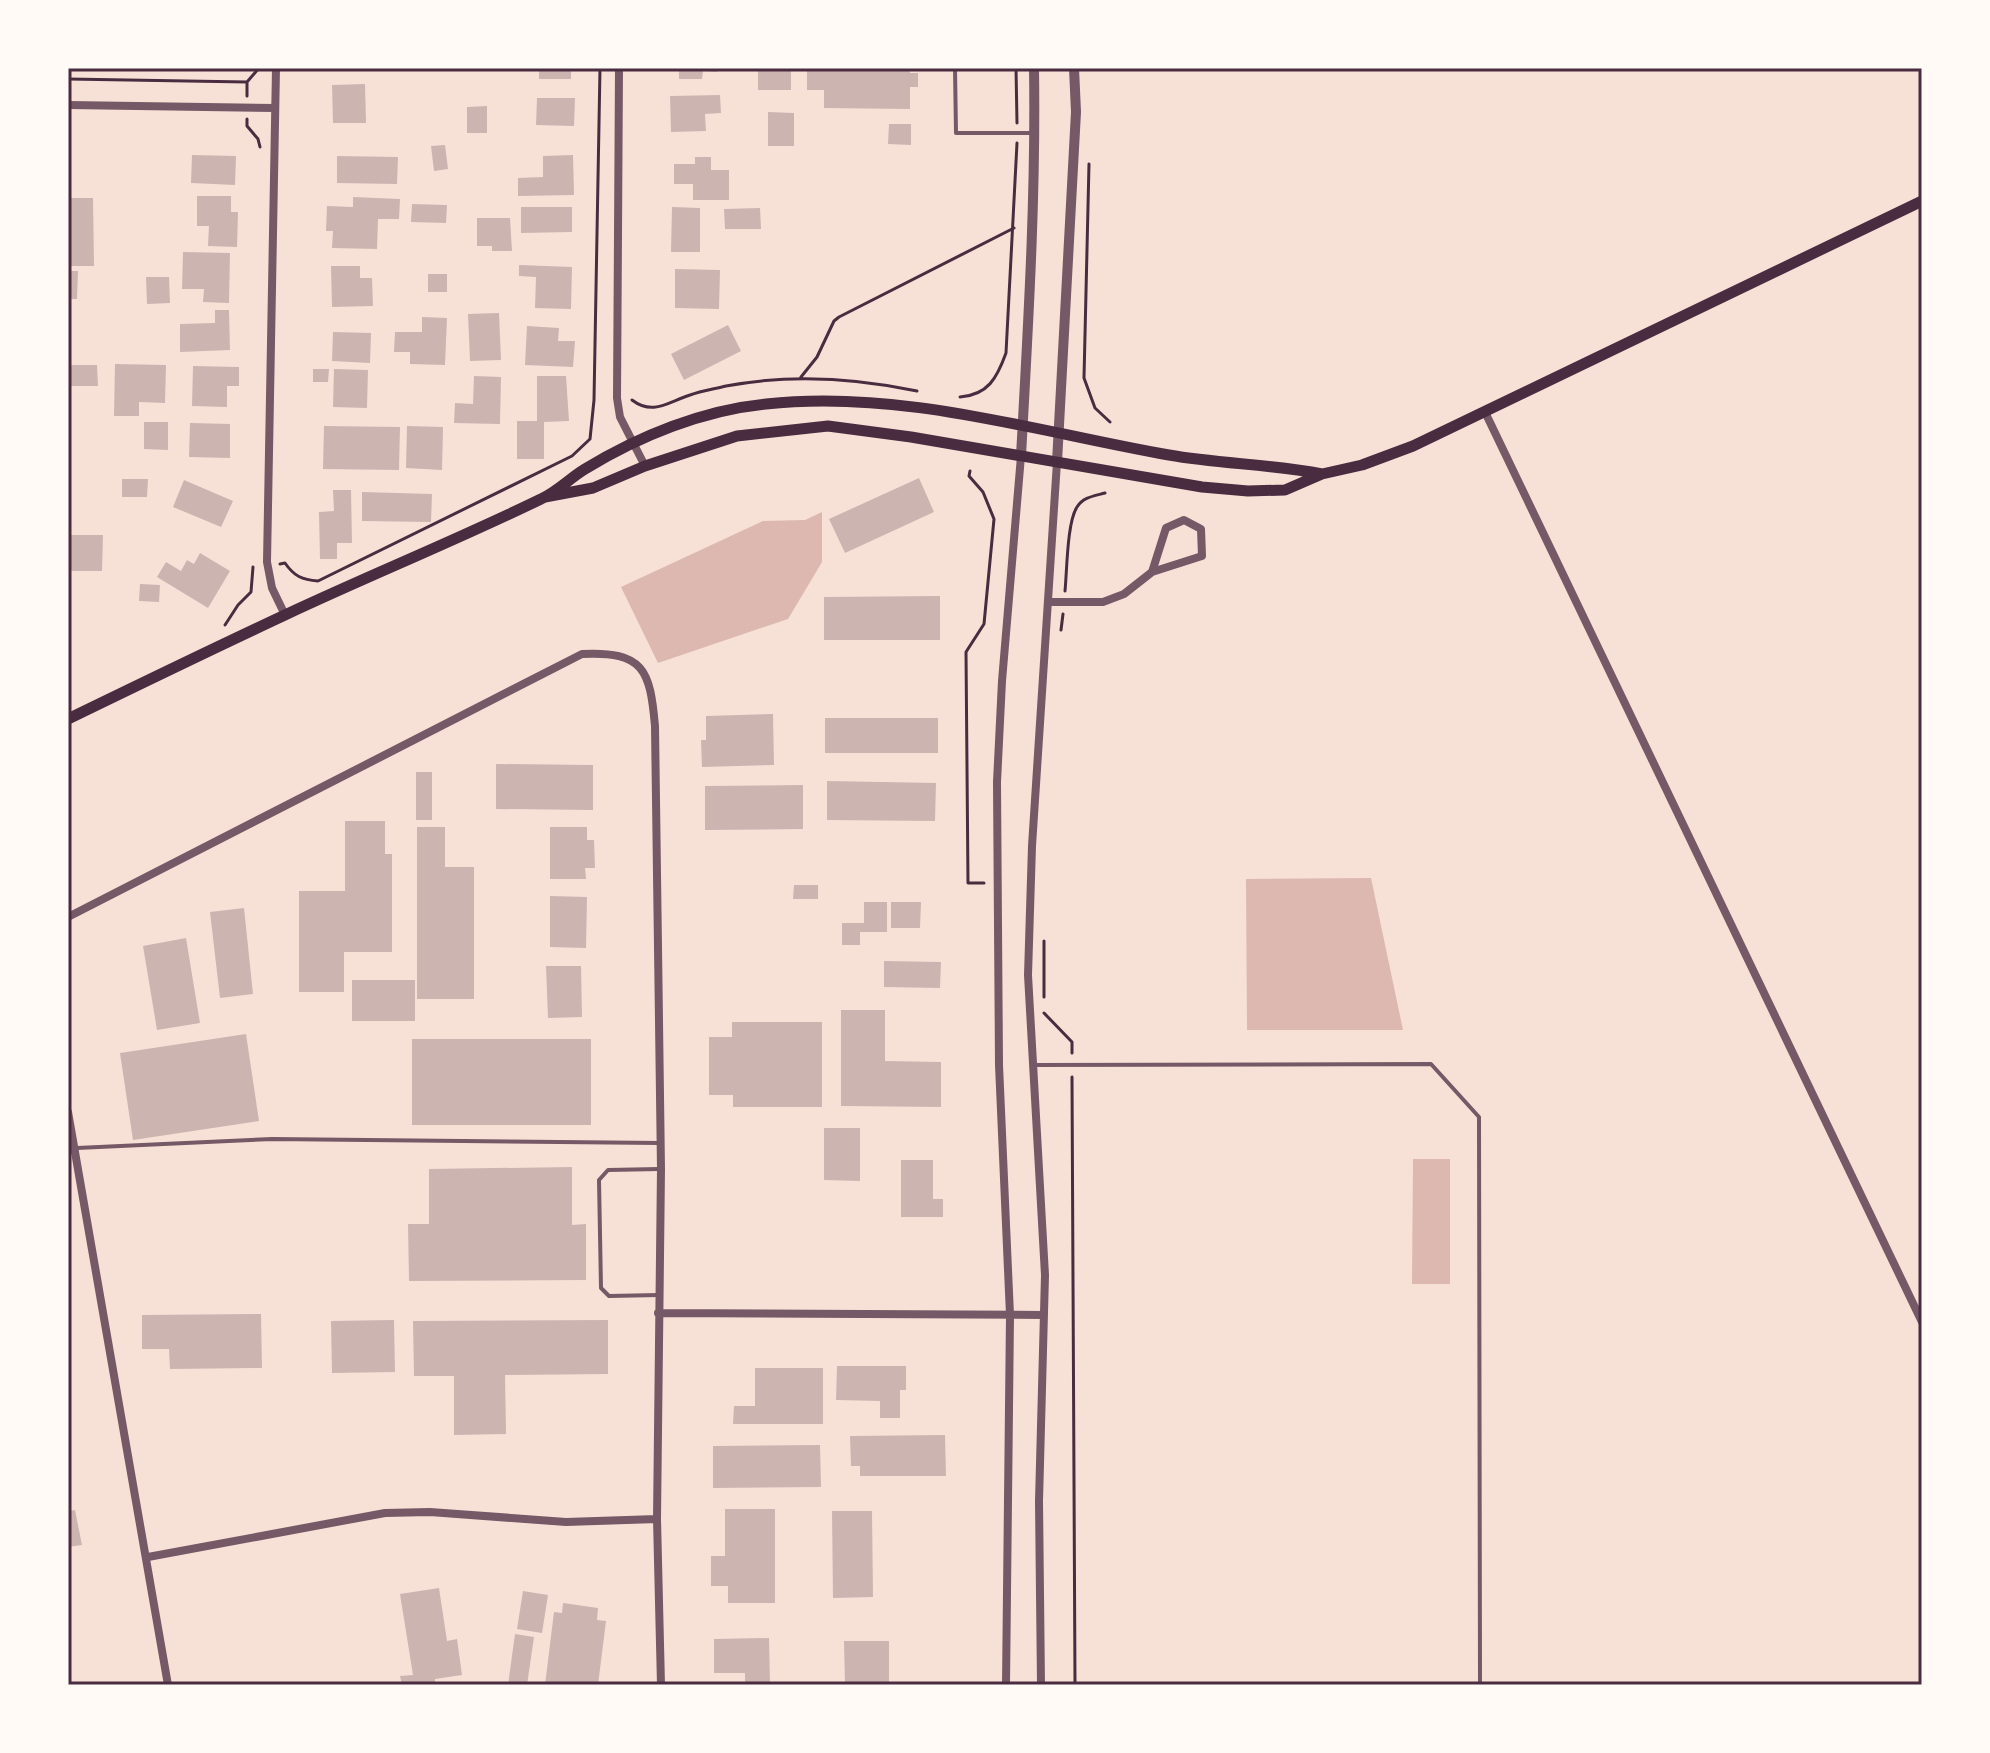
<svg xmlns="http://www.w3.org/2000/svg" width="1990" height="1753" viewBox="0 0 1990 1753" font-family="'Archivo Narrow',sans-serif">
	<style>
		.water { fill: #dcb8b0 }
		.building { fill: #ccb4b1 }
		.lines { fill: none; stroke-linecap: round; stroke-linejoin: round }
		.path { stroke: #4a2c40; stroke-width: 3 }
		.service { stroke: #755966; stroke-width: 4 }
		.minor { stroke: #755966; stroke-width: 8 }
		.tertiary { stroke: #755966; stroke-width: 10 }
		.secondary { stroke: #4a2c40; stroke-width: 11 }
		.neatline { fill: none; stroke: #4a2c40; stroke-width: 3 }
	</style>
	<rect width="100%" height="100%" fill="#f7e1d7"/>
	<path class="water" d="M822,512V562L788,619L658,663L621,587L763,521L805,520Z
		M1371,878L1403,1030H1247L1246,879Z
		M1413,1159H1450V1284H1412Z"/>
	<path class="building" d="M539,68H571V79H539Z
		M679,68H717V72L703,71L702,79H679Z
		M758,68H791V90H758Z
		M807,68H910V73H918V87H910V109L824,108V90H807Z
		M365,84L366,123H333L332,85Z
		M720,95L721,113L705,114L706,131L671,132L670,96Z
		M537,98H575L574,126L536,125Z
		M487,106V133H467V107Z
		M768,112L794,113V146H768Z
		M889,124H911V145L888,144Z
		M445,145L448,169L434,171L431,146Z
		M192,155L236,156L235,185L191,183Z
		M573,155L574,195L518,196V178L543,177V156Z
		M337,156L398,157L397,184L337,183Z
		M695,157H711V170H729V200H693V184H674V164H695Z
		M197,196H231V212H238L237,247L208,246L209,226H197Z
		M353,197L400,199L399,219H378L377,249L332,248L333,231H326L327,206L353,207Z
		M68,198H93L94,266H68Z
		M412,204L447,205L446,223L411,222Z
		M521,207H572V232L521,233Z
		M672,207L700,208V252H671Z
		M760,208L761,229H725L724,209Z
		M477,218H510L512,251H492V246H477Z
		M183,252L230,253L229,303L203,302L204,289H182Z
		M519,265L572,267L571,309L535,308L536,277L519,276Z
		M331,266H360V278H372L373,306L332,307Z
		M675,269L720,270L719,309L675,308Z
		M68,271H78L77,299H68Z
		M428,274H447V292H428Z
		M146,277H169L170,303L147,304Z
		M215,310H229L230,350L180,352V324L215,323Z
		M499,313L501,360L470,361L468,314Z
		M422,317L447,318L445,365L410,364V352H394L395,332H422Z
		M728,325L741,351L684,380L671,354Z
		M527,326L559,328L558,341H575L573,367L525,365Z
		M333,332L371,333L370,363L332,361Z
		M115,364L166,365L165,403L139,402V416H114Z
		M68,365H97L98,386H68Z
		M193,366L239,367V386H227V407L192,406Z
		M313,369H329L328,382H313Z
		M334,369L368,370L367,408L333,407Z
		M474,376L501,377L500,424L454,423L455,403L473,404Z
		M537,376H566L569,421L544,422V459H517V421H537Z
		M144,422H168V450L144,449Z
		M190,423L230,424V458L189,457Z
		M324,426L400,427L399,470L323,469Z
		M407,426L443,427L442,470L406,468Z
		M919,478L934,512L845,553L829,519Z
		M122,479H148L147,497H122Z
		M184,480L233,501L221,527L173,507Z
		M333,490H351L352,543H337V559H320L319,512L334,511Z
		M362,492L432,494L431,522L362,521Z
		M68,535H103L102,571H68Z
		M200,553L230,571L208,608L157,577L166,562L181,571L187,560L194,564Z
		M140,584L160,585L159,602L139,601Z
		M940,596V640H824V597Z
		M773,714L774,765L702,767L701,740H706V716Z
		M825,718H938V753H825Z
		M496,764L593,765V810L496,809Z
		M416,772H432V820H416Z
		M827,781L936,783L935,821L827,820Z
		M803,785V829L705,830V786Z
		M345,821H385V854H392V952H344V992H299V891H345Z
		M417,827H445V867H474V999H417Z
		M550,827H587V840H594L595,868H585L586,879H550Z
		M794,885H818V899H793Z
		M550,896L587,897L586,948L550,947Z
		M864,902H887V932H860V945H842V923H864Z
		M891,902H921L920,928H891Z
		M244,908L253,994L220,998L210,912Z
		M186,938L200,1023L157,1030L143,946Z
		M884,961L941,962L940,988L884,987Z
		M546,966H581L582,1017L548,1018Z
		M352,980H415V1021H352Z
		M841,1010H885V1061L941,1062V1107L841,1106Z
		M732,1022H822V1107H733V1095H709V1037H732Z
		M246,1034L259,1121L133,1140L120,1053Z
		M412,1039H591V1125H412Z
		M824,1128H860V1181L824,1180Z
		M901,1160H933V1199H943V1217H901Z
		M572,1167V1225L586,1224V1280L409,1281L408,1224H429V1169Z
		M261,1314L262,1368L170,1369L169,1349H142V1315Z
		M394,1320L395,1372L332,1373L331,1321Z
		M608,1320V1374L505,1375L506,1434L454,1435V1376H414L413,1321Z
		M837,1366H906V1390H900V1418H880V1401L836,1400Z
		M755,1368H823V1424H733L734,1406H755Z
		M945,1435L946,1476H860V1466H851L850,1436Z
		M820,1445L821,1487L713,1488V1446Z
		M725,1509H775V1603H728V1586H711V1556H725Z
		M75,1510L82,1545L68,1547V1511Z
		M832,1511H872L873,1597L833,1598Z
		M439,1588L447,1641L457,1639L462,1675L435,1679V1685H402L400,1676L413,1675L400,1594Z
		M523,1591L548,1595L542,1633L517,1629Z
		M563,1603L598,1608L597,1620L606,1621L598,1685H545L554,1612L562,1613Z
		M515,1634L534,1637L527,1685H508Z
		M769,1638L770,1683H745V1673H714V1639Z
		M844,1641H889V1685H845Z"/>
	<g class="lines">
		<path class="path" d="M1016,68L1017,123
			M68,79L247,82
			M247,96V82L259,68
			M247,119V126L258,139L260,147
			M1089,164L1084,378L1095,408L1110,422
			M801,377L817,357L834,321L839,317L1014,228
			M960,397C988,395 997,378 1006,353L1017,143
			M632,400C653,416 668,402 690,395C701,391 714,389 726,386C789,374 855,378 917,391
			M970,471L969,476L983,492L994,519L984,624L966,652L968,883H984
			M280,564L285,563C294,576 302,580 318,581L572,456L590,439L594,400L600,68
			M1065,591C1067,571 1067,522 1077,507C1083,497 1094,496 1105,493
			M225,625L238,605L251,592L253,567
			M1061,630L1063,614
			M1044,941V997
			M1044,1013L1072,1042V1053
			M1072,1077L1075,1685"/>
		<path class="service" d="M955,68L956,133H1032
			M1033,1065L1431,1064L1479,1117L1480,1685
			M77,1148L272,1139L660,1143
			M659,1295L609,1296L601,1288L599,1180L608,1170L659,1169"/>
		<path class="minor" d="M276,68L267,562L272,588L285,615
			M619,68L617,398L620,417L645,466
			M68,105L275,108
			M1485,412L1922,1322
			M1048,602H1103L1124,594L1152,572L1202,556L1201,529L1184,520L1166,528L1152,572
			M68,917L582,654C644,651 650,670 655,726L661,1169L657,1519L661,1685
			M68,1112L168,1685
			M658,1313L1044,1315
			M148,1557L385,1513L430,1512L566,1522L657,1519
			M1006,1685L1010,1315L999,1065L997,782L1002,681L1021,456
			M1041,1685L1039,1501L1045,1275L1028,975L1032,846L1057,462"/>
		<path class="tertiary" d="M1021,456C1028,327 1036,198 1034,68
			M1057,462L1076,112L1074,68"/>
		<path class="secondary" d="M545,497L593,488L645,466L737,436L828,426L911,437L1202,487L1248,491L1285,490L1322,474L1362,465L1413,446L1922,201
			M68,719C140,684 212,649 285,615C370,575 457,540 541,499C557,492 570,478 585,469C639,436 703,410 766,404C901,389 1038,432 1169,455C1220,464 1271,464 1322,474"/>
	</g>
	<rect width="1990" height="1753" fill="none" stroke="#fffaf5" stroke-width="140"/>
	<rect x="70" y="70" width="1850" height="1613" class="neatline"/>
</svg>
